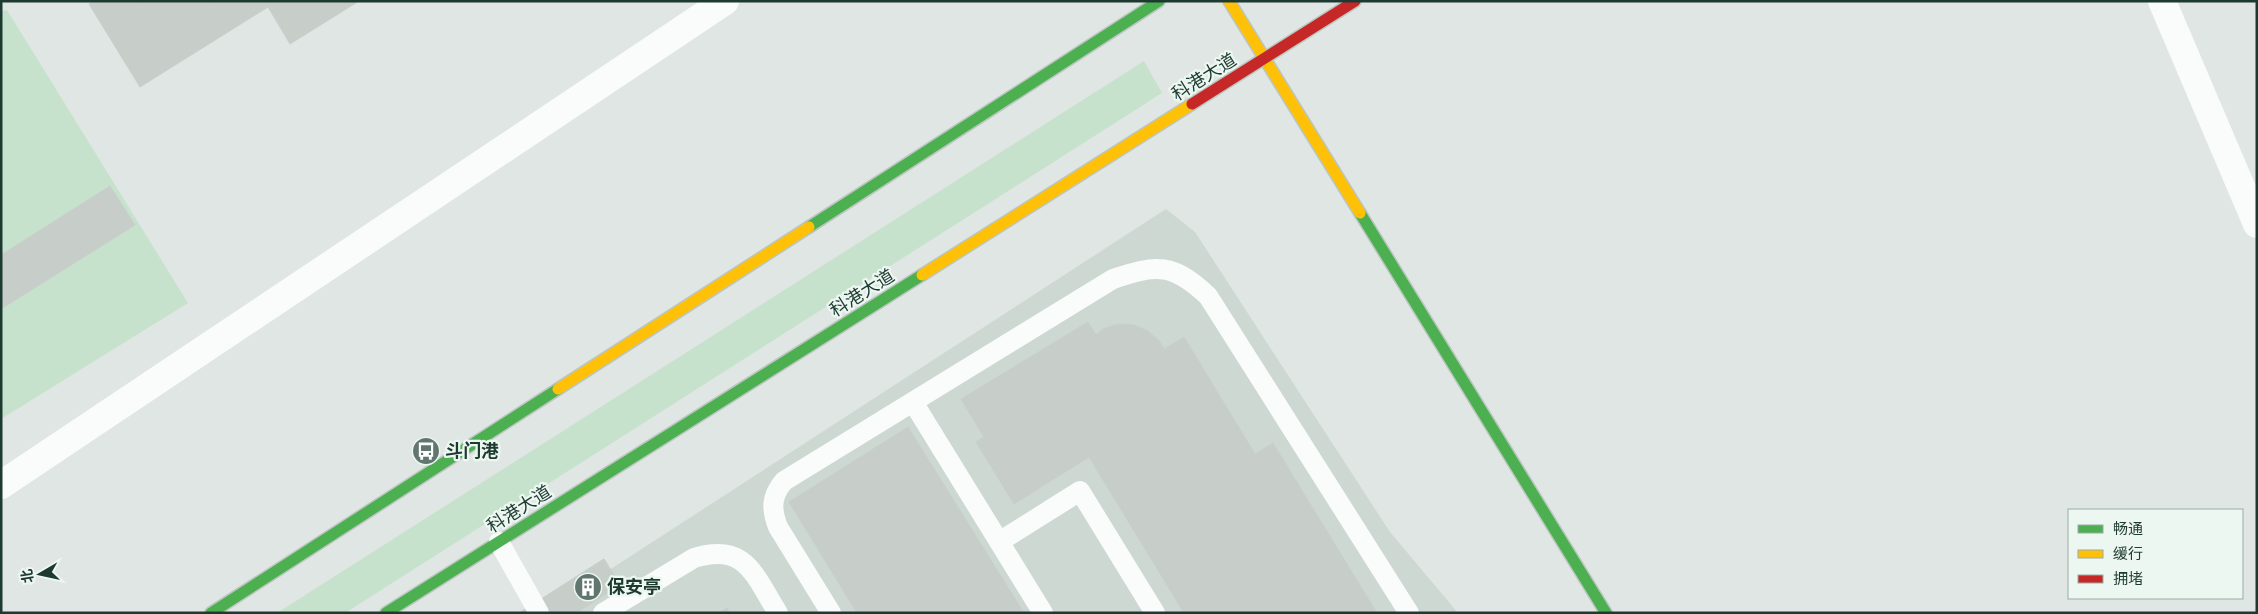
<svg xmlns="http://www.w3.org/2000/svg" width="2258" height="614" viewBox="0 0 2258 614" font-family="'Work Sans','Noto Sans SC',sans-serif">
	<style>
		.built { fill: #cdd8d2 }
		.green { fill: #c7e2cc }
		.building { fill: #c7ceca; stroke: #c8cfcc }
		.lines { fill: none; stroke-linecap: round; stroke-linejoin: round }
		.fast-casing { stroke: #bbc6c1; stroke-width: 14 }
		.slow-casing { stroke: #bbc6c1; stroke-width: 14 }
		.jam-casing { stroke: #bbc6c1; stroke-width: 14 }
		.lane { stroke: #fafbfb; stroke-width: 20 }
		.street { stroke: #fafbfb; stroke-width: 28 }
		.fast { stroke: #4caf50; stroke-width: 11 }
		.slow { stroke: #ffc107; stroke-width: 11 }
		.jam { stroke: #c62828; stroke-width: 11 }
		.labels { text-anchor: middle; stroke-width: 4.5; stroke-linejoin: round; paint-order: stroke }
		.street-label { font-size: 18px; fill: #1d3a30; stroke: #ecf7f1 }
		.poi-label { font-size: 18px; font-weight: bold; fill: #1d3a30; stroke: #ecf7f1; text-anchor: start }
	</style>
	<rect width="100%" height="100%" fill="#e0e6e3"/>
	<path class="built" d="M1166,209L1195,232L1390,532L1458,613H543Z"/>
	<path class="green" d="M7,10L188,303L1,419V11Z
		M1144,61L1162,93L345,613H277Z"/>
	<path class="building" d="M94,1H359L290,44L268,7L140,87L89,4Z
		M135,1H223L160,42Z
		M110,186L135,225L1,309V255Z
		M1088,322L1096,335L1103,329L1118,324L1134,325L1148,331L1160,342L1164,349L1184,337L1255,454L1273,443L1377,613H1184L1089,457L1014,504L976,442L984,437L961,399Z
		M908,427L1024,613H857L789,502Z
		M604,559L620,585L576,613H519Z
		M604,559L620,585L576,613H572L557,589Z
		M727,608L730,613H719Z"/>
	<g class="lines">
		<g class="fast-casing">
			<path id="fast" d="M1360,213L1606,613
				M809,227L1159,1
				M211,613L558,389
				M386,613L922,275"/>
		</g>
		<g class="slow-casing">
			<path id="slow" d="M1229,1L1360,213
				M922,275L1192,104
				M558,389L809,227"/>
		</g>
		<g class="jam-casing">
			<path id="jam" d="M1192,104L1355,1"/>
		</g>
		<path class="lane" d="M913,402L1043,613
			M499,542L539,613
			M999,542L1080,491L1155,613
			M603,613L694,558C746,542 754,575 778,613
			M831,613L778,527C771,509 771,496 784,481L1113,279C1157,264 1173,263 1208,296L1409,613"/>
		<path class="street" d="M2162,1L2257,224
			M1,485L725,1"/>
		<use href="#fast" class="fast"/>
		<use href="#slow" class="slow"/>
		<use href="#jam" class="jam"/>
	</g>
	<defs>
		<g id="bus-disc" transform="scale(1.4375)"><circle r="9.5" fill="#61766f" stroke="#ecf7f1"/><path d="M-5-6H5V4H4V6H2V4H-2V6H-4V4H-5ZM-3.5-4V0h7V-4ZM-3.5 1.2v1.5H-2V1.2ZM2 1.2v1.5H3.5V1.2Z" fill="#fff"/></g>
		<g id="building-disc" transform="scale(1.4375)"><circle r="9.5" fill="#61766f" stroke="#ecf7f1"/><path d="M-4-6H4V6H1V3H-1V6H-4ZM-2.5-4.3h1.7v1.8h-1.7ZM.8-4.3h1.7v1.8H.8ZM-2.5-1h1.7V.8h-1.7ZM.8-1h1.7V.8H.8Z" fill="#fff"/></g>
	</defs>
	<g fill-rule="evenodd">
		<use href="#bus-disc" x="426" y="451"/>
		<use href="#building-disc" x="588" y="587"/>
	</g>
	<g class="labels">
		<g class="street-label">
			<text transform="translate(1204 77) rotate(-32)" y="6">科港大道</text>
			<text transform="translate(862 293) rotate(-32)" y="6">科港大道</text>
			<text transform="translate(519 509) rotate(-32)" y="6">科港大道</text>
		</g>
		<g class="poi-label">
			<text x="445" y="457">斗门港</text>
			<text x="607" y="593">保安亭</text>
		</g>
	</g>
	<rect width="2258" height="614" fill="none" stroke="#1d3a30" stroke-width="5"/>
	<rect x="2068" y="509" width="175" height="90" fill="#ecf7f1" stroke="#99aba4"/>
	<rect x="2078" y="525" width="25" height="8" fill="#4caf50" stroke="#99aba4"/>
	<text x="2113" y="534" font-size="15" fill="#1d3a30">畅通</text>
	<rect x="2078" y="550" width="25" height="8" fill="#ffc107" stroke="#99aba4"/>
	<text x="2113" y="559" font-size="15" fill="#1d3a30">缓行</text>
	<rect x="2078" y="575" width="25" height="8" fill="#c62828" stroke="#99aba4"/>
	<text x="2113" y="584" font-size="15" fill="#1d3a30">拥堵</text>
	<g transform="translate(40 574) rotate(261)" stroke="#ecf7f1" stroke-width="4" paint-order="stroke">
	<path d="M0-4L9 19L0 12L-9 19Z" fill="#1d3a30"/>
	<text y="-8" font-size="14" font-weight="bold" text-anchor="middle" fill="#1d3a30">北</text>
	</g>
</svg>
